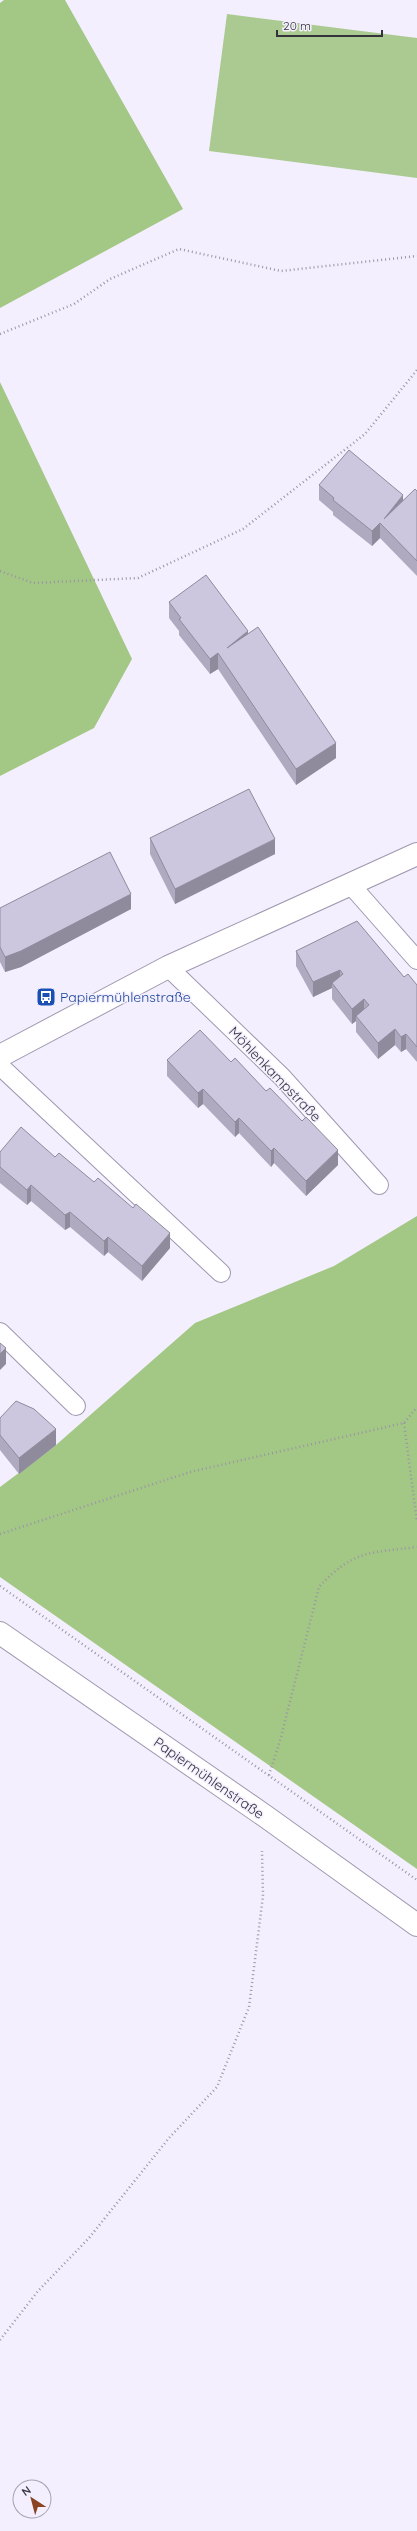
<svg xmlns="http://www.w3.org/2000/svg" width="417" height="2531" viewBox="0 0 417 2531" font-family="Quicksand,sans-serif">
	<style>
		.green { fill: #abca91 }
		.forest { fill: #a3c784 }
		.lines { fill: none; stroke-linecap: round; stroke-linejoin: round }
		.service-casing { stroke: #9f98af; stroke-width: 20 }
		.tertiary-casing { stroke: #9f98af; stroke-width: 24 }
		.secondary-casing { stroke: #9f98af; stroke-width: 24 }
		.path { stroke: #9a96a3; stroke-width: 2.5; stroke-dasharray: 1 3; stroke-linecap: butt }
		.service { stroke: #fff; stroke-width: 18 }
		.tertiary { stroke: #fff; stroke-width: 22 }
		.secondary { stroke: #fff; stroke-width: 22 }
		.wall { fill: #afaac0 }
		.shaded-wall { fill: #8f8b9c }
		.building { fill: #ccc6df; stroke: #8f8b9c }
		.labels { text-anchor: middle; stroke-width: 3; stroke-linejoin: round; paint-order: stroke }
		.transit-label { font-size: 14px; fill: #164399; stroke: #f4effe; text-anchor: start }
		.street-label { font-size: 14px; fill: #35323b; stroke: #f4effe }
	</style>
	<rect width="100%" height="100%" fill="#f4effe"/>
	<path class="green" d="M227,14L417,38V178L209,151Z"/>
	<path class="forest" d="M4,0H65L183,209L0,308V3Z
		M0,382L132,659L94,728L0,776Z
		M417,1216V1869L0,1577V1487L56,1445L195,1323L334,1266Z"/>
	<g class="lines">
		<g class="service-casing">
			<path id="service" d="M350,884L417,960
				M168,967L282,1077L379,1185
				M0,1066L221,1273
				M0,1332L76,1406"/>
		</g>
		<g class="tertiary-casing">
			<path id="tertiary" d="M0,1056L168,967L417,854"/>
		</g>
		<g class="secondary-casing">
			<path id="secondary" d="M0,1633L265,1816L417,1925"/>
		</g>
		<path class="path" d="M0,334L74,304L110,279L179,249L281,271L417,256
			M0,571L33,583L138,578L243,529L365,434L417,370
			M404,1423L417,1522
			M0,1534L190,1472L404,1423L417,1407
			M0,1586L417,1880
			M269,1775L280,1741L319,1587C353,1550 369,1553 417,1547
			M0,2340L38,2291L89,2238L169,2138L217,2087L249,2007L263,1896L262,1851"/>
		<use href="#service" class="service"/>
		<use href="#tertiary" class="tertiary"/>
		<use href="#secondary" class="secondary"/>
	</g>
	<path class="wall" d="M319,485L403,500L417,491V576L380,538L372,546L333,515V512L319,500Z
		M169,602L248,634L336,758L296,785L218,669L210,674L179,635V631L169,618Z
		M150,838L275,854L175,904L150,854Z
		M0,908L131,909L21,967L5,972L0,962Z
		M296,951L404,977L417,985V1062L406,1049L401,1052L395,1045L378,1059L356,1032V1021L352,1024L332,999V988L313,997L296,966Z
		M167,1060L231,1062L338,1165L306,1196L274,1163L271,1167L239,1133L235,1137L203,1104L198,1108L167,1076Z
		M0,1152L55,1157L170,1248L142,1281L108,1252L104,1256L70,1227L65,1230L31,1201L27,1205L0,1183Z
		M0,1418L56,1445L19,1474L0,1450Z"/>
	<path class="shaded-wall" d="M403,495V511L384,519Z
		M380,523V538L372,546V531Z
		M248,631V646L227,648Z
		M218,653V669L210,674V659Z
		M336,743V758L296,785V769Z
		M275,839V854L175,904V889Z
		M131,894V909L21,967L5,972V957Z
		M340,970V985L332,983V988L313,997V982Z
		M364,999V1015L356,1016V1021L352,1024V1009Z
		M395,1029V1045L378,1059V1043Z
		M406,1034V1049L401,1052V1037Z
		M203,1089V1104L198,1108V1093Z
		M239,1118V1133L235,1137V1122Z
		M274,1148V1163L271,1167V1151Z
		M338,1150V1165L306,1196V1181Z
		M31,1185V1201L27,1205V1190Z
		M70,1212V1227L65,1230V1215Z
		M170,1233V1248L142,1281V1266Z
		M108,1237V1252L104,1256V1241Z
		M6,1348V1364L0,1370V1354Z
		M56,1429V1445L19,1474V1458Z"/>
	<path class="building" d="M349,450L403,495L384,519L415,489L417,491V561L380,523L372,531L333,500L334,498L319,485Z
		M206,575L248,631L227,648L258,627L336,743L296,769L218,653L210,659L179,619L181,618L169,602Z
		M249,789L275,839L175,889L150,838Z
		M110,852L131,894L21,951L5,957L0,947V908Z
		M357,921L404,977L408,974L417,985V1047L406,1034L401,1037L395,1029L378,1043L356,1016L369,1005L364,999L352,1009L332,983L343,974L340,970L313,982L296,951Z
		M200,1030L231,1062L235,1058L266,1091L270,1088L302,1121L306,1117L338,1150L306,1181L274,1148L271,1151L239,1118L235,1122L203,1089L198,1093L167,1060Z
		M21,1127L55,1157L59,1153L94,1182L98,1178L133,1208L136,1204L170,1233L142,1266L108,1237L104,1241L70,1212L65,1215L31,1185L27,1190L0,1167V1152Z
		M0,1343L6,1348L0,1354Z
		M16,1401L34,1409L56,1429L19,1458L0,1435V1418Z"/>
	<defs>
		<g id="bus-square" transform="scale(1)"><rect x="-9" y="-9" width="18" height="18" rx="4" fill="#1a4fb4" stroke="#f4effe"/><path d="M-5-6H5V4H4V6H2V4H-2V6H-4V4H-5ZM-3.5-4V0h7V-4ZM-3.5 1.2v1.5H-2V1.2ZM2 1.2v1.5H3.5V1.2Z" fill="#fff"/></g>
	</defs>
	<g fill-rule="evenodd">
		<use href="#bus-square" x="46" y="997"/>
	</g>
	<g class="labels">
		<g class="transit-label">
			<text x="60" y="1002">Papiermühlenstraße</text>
		</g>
		<g class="street-label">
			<text transform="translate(275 1074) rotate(46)" y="5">Möhlenkampstraße</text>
			<text transform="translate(209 1778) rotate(35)" y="5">Papiermühlenstraße</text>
		</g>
	</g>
	<g transform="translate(32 2499) rotate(324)"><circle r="19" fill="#f4effe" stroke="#a8a3b0"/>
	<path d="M0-3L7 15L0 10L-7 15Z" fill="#8b4322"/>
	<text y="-6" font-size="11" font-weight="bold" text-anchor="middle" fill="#35323b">N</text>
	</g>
	<path d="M277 30v6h105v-6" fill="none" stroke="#35323b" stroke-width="2"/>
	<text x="283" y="30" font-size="12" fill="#35323b" stroke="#f4effe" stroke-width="3" paint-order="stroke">20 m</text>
</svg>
